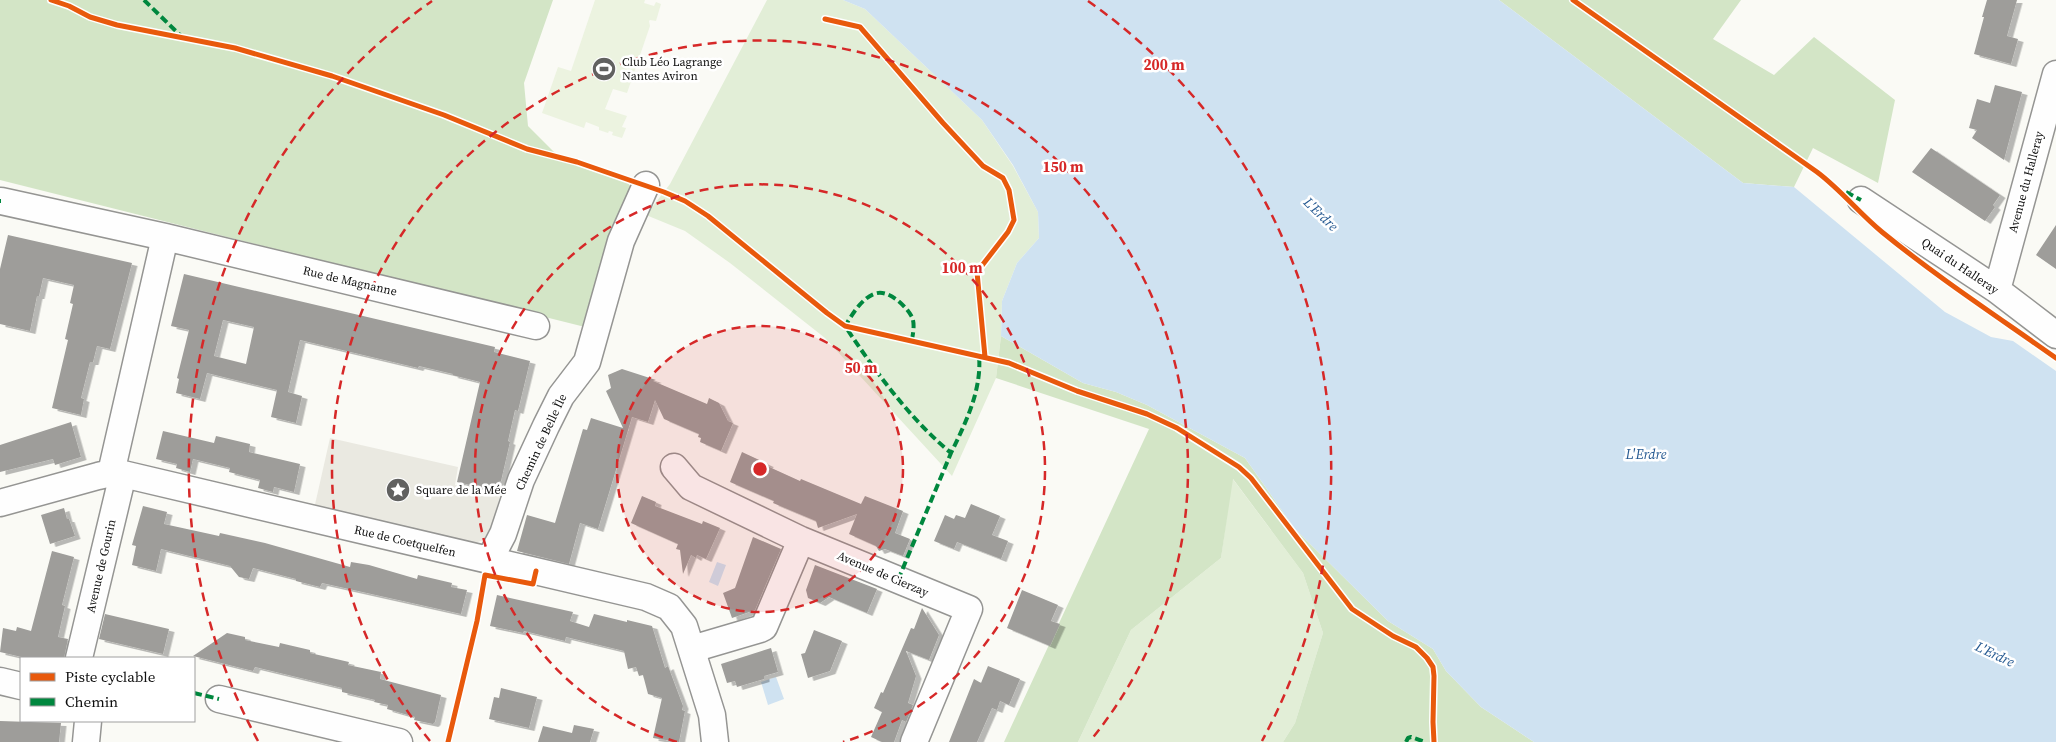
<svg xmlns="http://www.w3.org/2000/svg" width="2056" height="742" viewBox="0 0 2056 742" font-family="'Source Serif 4',serif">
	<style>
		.green { fill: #e2eed7 }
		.forest { fill: #d3e5c6 }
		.pitch { fill: #ecf3e0 }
		.plaza { fill: #eae9e1 }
		.water { fill: #cfe2f1 }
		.building { fill: #9e9d9a; fill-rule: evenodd; filter: url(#shadow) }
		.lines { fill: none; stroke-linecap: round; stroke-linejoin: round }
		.minor-casing { stroke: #959593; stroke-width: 29 }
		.minor { stroke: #fefefe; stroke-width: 26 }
		.quiet { stroke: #00873e; stroke-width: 4; stroke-dasharray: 8 4; stroke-linecap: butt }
		.cycleway-casing { stroke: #fff; stroke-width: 8 }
		.cycleway { stroke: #e8590c; stroke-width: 5 }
		.ring { fill: none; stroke: #d62828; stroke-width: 2.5; stroke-dasharray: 9 6 }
		.labels { text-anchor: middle; stroke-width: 5; stroke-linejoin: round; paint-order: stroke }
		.poi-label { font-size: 12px; fill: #0f0f0f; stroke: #fff; text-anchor: start }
		.street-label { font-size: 12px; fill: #0f0f0f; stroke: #fff }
		.water-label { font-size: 14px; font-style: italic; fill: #265a92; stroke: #fff }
		.centre { fill: #d62828; stroke: #fff; stroke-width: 2.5 }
		.ring-label { font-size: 15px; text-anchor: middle; font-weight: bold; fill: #d62828; stroke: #fff; stroke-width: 5; stroke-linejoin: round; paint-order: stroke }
	</style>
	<defs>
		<filter id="shadow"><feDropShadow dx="5.5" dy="3" stdDeviation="0" flood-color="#0004"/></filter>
	</defs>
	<rect width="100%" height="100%" fill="#fafaf5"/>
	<path class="green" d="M767,0H843L865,9L982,120L1013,166L1038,212L1039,238L1017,263L1002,301L1001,336L996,378L952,476L825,338L730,263L685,231L646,215L670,184Z
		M1232,478L1303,573L1323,633L1295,723L1283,742H1078L1131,630L1221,558Z"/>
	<path class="forest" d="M0,0H553L524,83L528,126L563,161L627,182L635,192L585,327L0,180Z
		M1499,0H1741L1713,39L1774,75L1814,37L1895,100L1878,183L1813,148L1794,187L1743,183Z
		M1001,336L1083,383L1116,392L1147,405L1245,458L1295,529L1388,621L1433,649L1446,671L1481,707L1534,742H1283L1295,723L1323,633L1303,573L1233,479L1221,558L1131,630L1078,742H1004L1149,429L996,378Z"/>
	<path class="pitch" d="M595,0H645L644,3L654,6L656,2L661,4L656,21L650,20L649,21L650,26L627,93L613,89L605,109L627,116L622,127L626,128L622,138L612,135L613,132L609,131L608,133L599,130V127L586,122L584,128L542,113L558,67L571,71Z"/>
	<path class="plaza" d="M330,438L458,467L455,485L500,496L491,529L483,540L473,544L314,509Z"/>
	<path class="water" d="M843,0H1499L1743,183L1794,187L1945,312L1991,337L2013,341L2056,371V742H1534L1481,707L1446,671L1433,649L1388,621L1295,529L1245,458L1147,405L1116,392L1083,383L1001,336L1002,301L1017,263L1039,238L1038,212L1013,165L982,120L865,9Z
		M717,562L726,565L718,586L709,582Z
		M776,677L784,699L768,705L761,682Z"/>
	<path class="building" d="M1987,0H2017L2007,36L2018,39L2011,64L1974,54L1984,17H1982Z
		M1995,85L2022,92L2004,160L1972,138L1977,130L1969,128L1977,99L1990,103Z
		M1931,148L2000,195L1993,205L1995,207L1985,221L1912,172Z
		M2056,225V269L2036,255Z
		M8,235L132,263L110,349L97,346L93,362H90L81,398L84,399L81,415L52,408L68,340L65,339L73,304L70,303L74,285L43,278L39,296H37L30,331L0,324V269Z
		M184,274L495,347L494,352L530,361L518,411L515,410L508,441L510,442L501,481H499L496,491L457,482L480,382L452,375L453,374L419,366L418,368L300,340L288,392L302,396L296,423L271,417L277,390L207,373L200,399L176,393L179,379L177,378L189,330L171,326ZM223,320L254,327L246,364L214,356Z
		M622,369L656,380L653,381L707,404L709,398L719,403L728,421L733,423L721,451L700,442L701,438L698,437L699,434L664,419L655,400L648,422L632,417L598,529L580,523L569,564L517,551L527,515L555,523L583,429L587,430L591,418L623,428L606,391L611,388L608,375Z
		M71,422L81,457L55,465L53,459L0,472V445Z
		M163,431L214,443L216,436L250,444L249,452L300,464L294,492L274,487L273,492L258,488L260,480L229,472L230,468L193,459L190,472L176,468L177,464L156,459Z
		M742,452L768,464L767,466L800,481L801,479L861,504L865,496L903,511L895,533L910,539L903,556L885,549L879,551L876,546L849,534L857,514L818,528L816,521L773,503L774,501L730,482Z
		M642,496L656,502L655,506L702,524L703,521L720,528L706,559L697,555L696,558L691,555L683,574L680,550L676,549L678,544L631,523Z
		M971,504L1000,516L992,535L1008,541L1001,559L957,542L954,549L934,541L945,515L954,519L956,515L965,518Z
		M143,506L167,512L164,524L219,536L220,533L265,543L350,567L351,562L369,565L417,579L418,575L452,583L451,587L467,590L461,614L322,583L320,587L296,581V579L253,568L249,579L239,577L230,566L161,549L156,571L132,565L136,546L132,545Z
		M64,508L67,519H69L75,536L50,544L41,515Z
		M753,537L781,549L755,610L732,618L723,593L735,588Z
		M52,551L74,557L62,605L65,606L58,637L68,639L64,658H26L0,652L3,628L16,631L17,627L31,631Z
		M815,565L877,589L867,613L829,597L820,603L808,598L806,590Z
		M1022,590L1058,605L1051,621L1060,624L1050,646L1007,628Z
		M497,595L573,612L570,621L589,627L594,614L627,622V620L652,626L665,668L668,666L683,706L682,710L685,711L679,742L653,738L662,698L648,694L643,675L639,676L636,667L628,669L624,651L566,637L565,641L524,631L523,633L490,626Z
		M922,608L939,635L929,660L906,651L916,676L908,703L913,705L906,722L902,720L894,742H882L871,737L882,712L874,708L881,692L883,693L911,628L914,629Z
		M105,614L169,629L163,654L99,639Z
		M814,630L842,641L830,671L808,678L801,654L805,653Z
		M227,633L245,637V640L279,647L280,643L310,650V653L349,662L348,665L381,672L380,679L441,695L435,722L433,724L414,720L415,717L387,709L388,705L374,702L375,700L342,692V688L255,667L253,671L193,656Z
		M771,648L778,672L764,676V679L737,687L735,681L727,683L721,664Z
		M988,666L1020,679L1009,705L1000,701L997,710L992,708L977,742H949L974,679L981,683Z
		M501,688L537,697L529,728L489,719L494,697L499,698Z
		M0,721L61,723L59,742H0Z
		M574,725L594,729L590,742H538L543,726L572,733Z"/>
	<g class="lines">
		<g class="minor-casing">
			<path id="minor" d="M1861,200L1997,290L2056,335
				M1,201L165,237L536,326
				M1997,290L2056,74
				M674,467L691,487L801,540L969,609L914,742
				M111,473L165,237
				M0,503L98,476L111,473L123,474L646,597L669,607L684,626L712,715L715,742
				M489,561L503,534L521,480L546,426L561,396L587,362L621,241L646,185
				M692,649L760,629L764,627L801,540
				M79,658L123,474
				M0,681L21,686
				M219,699L399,742
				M86,742L88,721"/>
		</g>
		<use href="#minor" class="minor"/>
		<path class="quiet" d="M144,0L182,37
			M1846,192L1861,200
			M0,201H1
			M912,340C913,333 915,324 912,317C906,306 888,288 874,294C861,299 852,315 845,326C875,371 909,418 951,453C966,422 982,390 979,355
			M898,580L951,453
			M194,693L219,699
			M1406,742L1408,738L1411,737L1425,742"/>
		<g class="cycleway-casing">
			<path id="cycleway" d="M51,0L69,6L90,17L117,25L235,48L332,76L444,115L527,149L577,162L664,192L685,201L708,216L827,313L845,326L1009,363L1077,391L1147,414L1177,428L1239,467L1251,478L1352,609L1393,636L1416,647L1427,658L1433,667L1434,676L1433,722L1434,742
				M1573,0L1817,172C1841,190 1859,213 1882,232C1937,277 1998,317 2056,358
				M825,19L860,27L943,123L983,166L1003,178L1009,190L1014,220L1008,232L977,272L985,357
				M448,742L477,621L485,575L533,584L536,571"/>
		</g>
		<use href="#cycleway" class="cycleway"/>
	</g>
	<circle cx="760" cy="469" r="143" fill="#d62828" fill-opacity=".12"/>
	<g class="ring">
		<circle cx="760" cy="469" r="143"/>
		<path d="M677 742A285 285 0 1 1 843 742"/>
		<path d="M430 741A428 428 0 1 1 1090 741"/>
		<path d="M258 741A571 571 0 0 1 432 1M1088 1A571 571 0 0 1 1262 741"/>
	</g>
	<defs>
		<g id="stadium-disc" transform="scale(1.25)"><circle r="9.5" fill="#616160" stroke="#fff"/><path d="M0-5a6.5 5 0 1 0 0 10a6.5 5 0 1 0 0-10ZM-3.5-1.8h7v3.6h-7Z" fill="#fff"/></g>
		<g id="sight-disc" transform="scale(1.25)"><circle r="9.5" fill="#616160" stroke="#fff"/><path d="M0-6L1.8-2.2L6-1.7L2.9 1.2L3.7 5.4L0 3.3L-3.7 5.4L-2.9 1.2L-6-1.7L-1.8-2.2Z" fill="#fff"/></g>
	</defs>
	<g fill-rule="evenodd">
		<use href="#stadium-disc" x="604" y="69"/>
		<use href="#sight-disc" x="398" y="490"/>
	</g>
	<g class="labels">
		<g class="poi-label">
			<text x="622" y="66">Club Léo Lagrange<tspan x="622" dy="14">Nantes Aviron</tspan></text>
			<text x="416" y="494">Square de la Mée</text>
		</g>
		<g class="street-label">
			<text transform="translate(2026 182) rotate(-75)" y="4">Avenue du Halleray</text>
			<text transform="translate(1960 266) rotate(34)" y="4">Quai du Halleray</text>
			<text transform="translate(350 281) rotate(13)" y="4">Rue de Magnanne</text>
			<text transform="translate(541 442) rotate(-65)" y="4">Chemin de Belle Île</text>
			<text transform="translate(405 541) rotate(13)" y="4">Rue de Coetquelfen</text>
			<text transform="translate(101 566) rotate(-77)" y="4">Avenue de Gourin</text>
			<text transform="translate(883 574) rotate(23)" y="4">Avenue de Cierzay</text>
		</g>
		<g class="water-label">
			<text transform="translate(1321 214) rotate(44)" y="5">L'Erdre</text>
			<text x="1646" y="459">L'Erdre</text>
			<text transform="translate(1995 654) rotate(25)" y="5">L'Erdre</text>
		</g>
	</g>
	<circle cx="760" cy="469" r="8" class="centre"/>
	<g class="ring-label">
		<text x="1164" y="70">200 m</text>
		<text x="1063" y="172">150 m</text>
		<text x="962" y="273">100 m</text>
		<text x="861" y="373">50 m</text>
	</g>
	<rect x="20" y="657" width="175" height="65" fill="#ffffff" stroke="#9f9f9f"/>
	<rect x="30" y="673" width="25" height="8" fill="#e8590c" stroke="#9f9f9f"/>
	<text x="65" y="682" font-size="15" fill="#0f0f0f">Piste cyclable</text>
	<rect x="30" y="698" width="25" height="8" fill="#00873e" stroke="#9f9f9f"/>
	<text x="65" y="707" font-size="15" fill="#0f0f0f">Chemin</text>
</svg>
